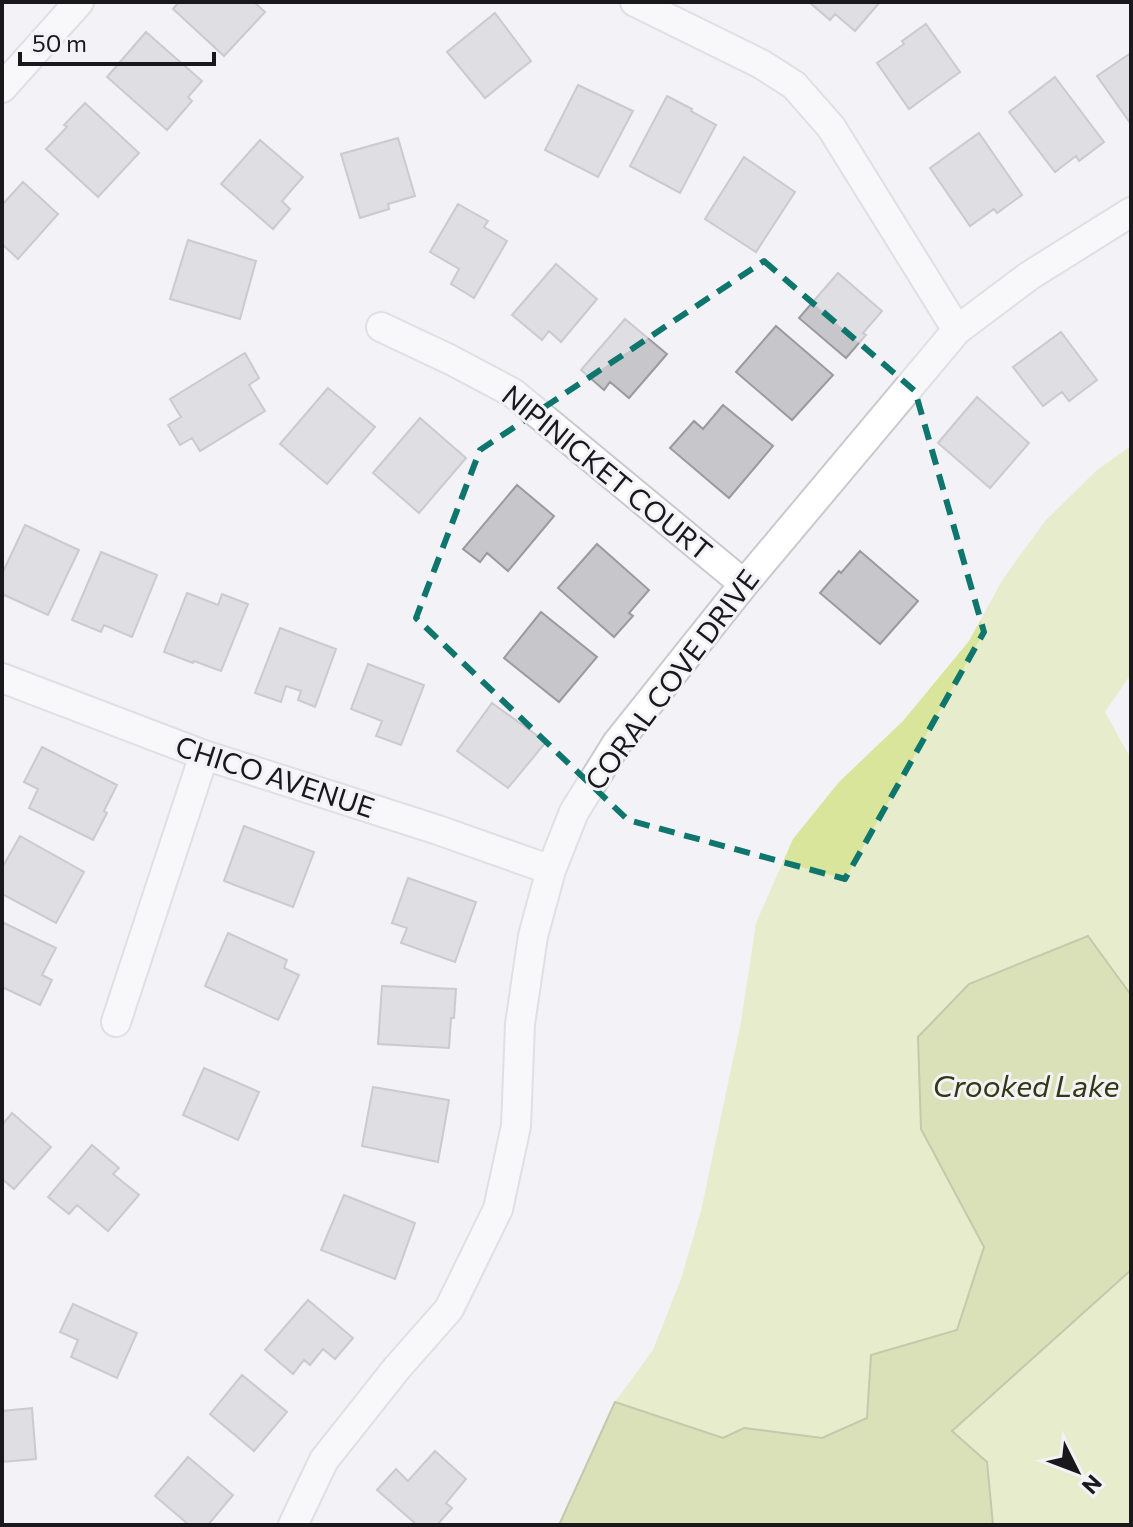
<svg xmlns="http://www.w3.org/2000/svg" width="1133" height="1527" viewBox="0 0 1133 1527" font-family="Commissioner,sans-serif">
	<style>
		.green { fill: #d8e59a }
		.water { fill: #bdcb6c; stroke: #8c9553; stroke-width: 2 }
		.building { fill: #c7c6ca; stroke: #9b9a9e; stroke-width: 2 }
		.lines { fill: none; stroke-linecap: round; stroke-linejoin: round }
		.minor-casing { stroke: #cac9cd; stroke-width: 32 }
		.minor { stroke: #fff; stroke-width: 28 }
		.marked { fill: none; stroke: #0f766e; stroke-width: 6; stroke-dasharray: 16 10; stroke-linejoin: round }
		.labels { text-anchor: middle; stroke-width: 6; stroke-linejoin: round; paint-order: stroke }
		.street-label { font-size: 28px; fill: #19181a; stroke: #f3f2f6 }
		.water-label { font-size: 30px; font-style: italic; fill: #333810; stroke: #f3f2f6 }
	</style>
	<rect width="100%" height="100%" fill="#f3f2f6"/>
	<path class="green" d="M1131,446V674L1105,712L1131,759V995L1088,936L921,1129L984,1246L957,1330L871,1355L868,1418L822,1438L744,1428L723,1438L615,1402L653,1350L681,1279L701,1211L741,1022L756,923L793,839L839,782L903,721L969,641L1003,579L1045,521L1097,470Z
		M1131,1270V1525H993L987,1462L952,1431Z"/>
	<path class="water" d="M1088,936L1131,995V1270L952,1431L987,1462L993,1525H559L615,1402L723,1438L744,1428L822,1438L867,1418L871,1355L957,1330L984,1247L921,1129L918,1037L969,984Z"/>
	<path class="building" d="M179,2H254L265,12L224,56L173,9Z
		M809,2H880L855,31L835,14L830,20Z
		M495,13L531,61L485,98L447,52Z
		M926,24L960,72L909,109L877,63L904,44L902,41Z
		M146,32L202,81L188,97L192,101L167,130L107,77Z
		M1131,53V124L1097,76Z
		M1055,77L1104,142L1079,161L1076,156L1055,172L1009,112Z
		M578,85L633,111L598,177L545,150Z
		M667,96L692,109L691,111L716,125L680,193L630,166Z
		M85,103L139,153L98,197L46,149L67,127L64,125Z
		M979,133L1022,195L997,213L994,209L970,226L930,168Z
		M398,138L415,196L388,204L389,209L360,218L341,154Z
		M260,140L303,177L282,201L290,209L273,229L221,184Z
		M744,157L795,192L756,252L705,219Z
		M23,182L58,214L18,259L2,244V205Z
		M458,204L488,221L484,227L507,241L474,298L451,284L459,269L430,252Z
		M188,240L256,261L240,319L170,299Z
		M556,264L597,299L561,342L549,331L542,340L512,315Z
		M838,273L882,311L863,333L866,335L846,358L799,318Z
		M625,319L667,354L629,398L610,382L604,390L581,370Z
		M776,326L833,375L792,420L736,372Z
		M1061,332L1097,380L1069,401L1062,392L1043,406L1013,367Z
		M245,353L259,378L249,385L265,411L200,451L192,438L180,445L168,425L181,417L170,399Z
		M328,388L375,427L327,484L280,444Z
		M977,397L1029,443L990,488L938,443Z
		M723,405L773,446L729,498L670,448L694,421L703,429Z
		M420,418L466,458L419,513L373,473Z
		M517,485L554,516L508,571L487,553L480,562L463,549Z
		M25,525L79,550L48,615L2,594V574Z
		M597,544L649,590L629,613L633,616L614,637L558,588Z
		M860,551L918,601L880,644L820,593L839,571L841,573Z
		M101,552L157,575L132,637L104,625L101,632L72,620Z
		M187,593L218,605L222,594L248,604L221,671L194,661L193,663L164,652Z
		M541,612L597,657L559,702L504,658Z
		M280,628L336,649L315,707L298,700L301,691L286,686L281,702L255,693Z
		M368,664L424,685L401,745L376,736L382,721L351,709Z
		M492,703L546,742L508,788L457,751Z
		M42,747L117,785L104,811L107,813L93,840L29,808L38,789L24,782Z
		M244,826L314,852L293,907L224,881Z
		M20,836L84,872L56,923L2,894V868Z
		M408,878L476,902L455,962L401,943L407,928L392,923Z
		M4,923L56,948L42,975L52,980L40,1005L2,987V927Z
		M228,933L287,960L284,968L299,975L278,1020L205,986Z
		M382,986L456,989L454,1018H451L449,1048L378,1044Z
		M204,1068L259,1092L238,1140L183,1115Z
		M373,1087L449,1100L438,1162L362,1146Z
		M12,1113L51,1147L14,1189L2,1179V1125Z
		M92,1145L119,1168L113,1174L139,1195L108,1231L77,1205L69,1214L48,1197Z
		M344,1195L415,1223L395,1279L321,1250Z
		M308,1300L353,1338L335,1359L323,1349L310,1365L304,1360L293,1374L265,1350Z
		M73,1304L137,1333L117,1378L71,1357L78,1340L60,1332Z
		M242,1375L287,1412L254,1451L210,1414Z
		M32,1408L36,1459L2,1462V1411Z
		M435,1451L466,1479L446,1503L452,1508L437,1525H417L377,1490L396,1469L408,1481Z
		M188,1457L233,1495L208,1525H189L155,1496Z"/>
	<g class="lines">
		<g class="minor-casing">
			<path id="minor" d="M635,2L761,64L794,85L831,127L957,330
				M2,88L79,2
				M381,327L451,360L513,393L744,584
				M2,678L204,755L438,830L551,870
				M116,1022L204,755
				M293,1525L324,1460L397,1368L449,1309L498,1209L516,1126L520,1024L533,936L551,870L574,812L617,743L744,584L957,330L1029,276L1131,212"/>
		</g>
		<use href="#minor" class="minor"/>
	</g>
	<path d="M0 0H1133V1527H0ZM764,261L915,391L984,632L845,879L628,820L416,618L480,450Z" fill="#f3f2f6" fill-opacity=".55" fill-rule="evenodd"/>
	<path class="marked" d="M764,261L915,391L984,632L845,879L628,820L416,618L480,450Z"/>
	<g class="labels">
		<g class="street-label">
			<text transform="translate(607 473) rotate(39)" y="10">NIPINICKET COURT</text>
			<text transform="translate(672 680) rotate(-53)" y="10">CORAL COVE DRIVE</text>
			<text transform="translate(275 777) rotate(18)" y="10">CHICO AVENUE</text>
		</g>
		<g class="water-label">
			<text x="1026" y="1097">Crooked Lake</text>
		</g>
	</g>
	<rect width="1133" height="1527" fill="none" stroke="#19181a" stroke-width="8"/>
	<g transform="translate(1077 1471) rotate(132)" stroke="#f3f2f6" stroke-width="6" paint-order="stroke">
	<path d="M0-6L14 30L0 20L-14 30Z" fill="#19181a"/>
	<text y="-12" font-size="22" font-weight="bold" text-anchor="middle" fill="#19181a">N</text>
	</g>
	<path d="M20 52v12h194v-12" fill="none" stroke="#19181a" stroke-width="4"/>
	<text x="32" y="52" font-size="24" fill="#19181a" stroke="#f3f2f6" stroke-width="6" paint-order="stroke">50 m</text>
</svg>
